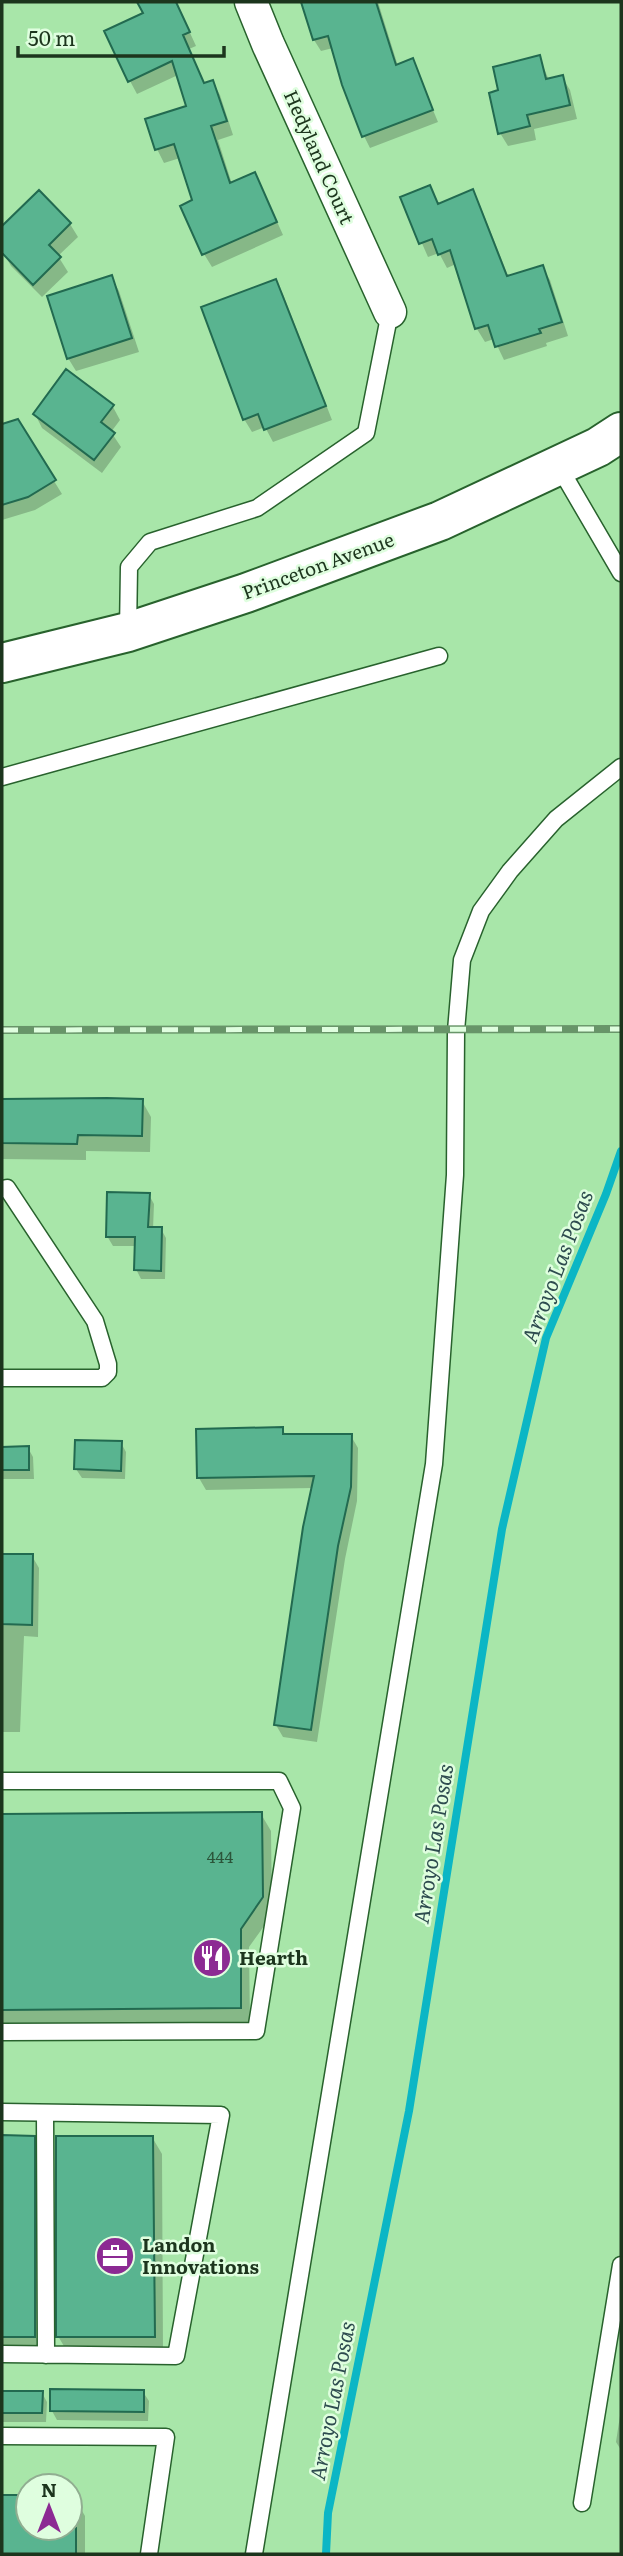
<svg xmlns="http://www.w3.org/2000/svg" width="623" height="2556" viewBox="0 0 623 2556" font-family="Literata,serif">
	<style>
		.shadow { fill: #0003 }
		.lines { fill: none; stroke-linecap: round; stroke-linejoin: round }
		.stream { stroke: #0bb6c5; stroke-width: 8 }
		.building { fill: #59b490; stroke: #226a50; stroke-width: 2 }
		.service-casing { stroke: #28622d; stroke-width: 19 }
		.minor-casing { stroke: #28622d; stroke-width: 35 }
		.tertiary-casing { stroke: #28622d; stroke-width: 42 }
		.service { stroke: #fff; stroke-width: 16 }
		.minor { stroke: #fff; stroke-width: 32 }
		.tertiary { stroke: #fff; stroke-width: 38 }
		.rail-casing { stroke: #689569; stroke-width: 8 }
		.rail { stroke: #dffedf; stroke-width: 5; stroke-dasharray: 16; stroke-linecap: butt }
		.labels { text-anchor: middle; stroke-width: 5; stroke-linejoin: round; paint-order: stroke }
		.number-label { font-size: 16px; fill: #2b553a }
		.street-label { font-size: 19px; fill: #1c351d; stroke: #dffedf }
		.poi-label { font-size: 19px; font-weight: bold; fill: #1c351d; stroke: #dffedf; text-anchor: start }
		.water-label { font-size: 21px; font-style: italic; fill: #2e4c4f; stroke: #dffedf }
	</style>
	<rect width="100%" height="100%" fill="#a8e6a9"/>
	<path class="shadow" d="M154,2H176L196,46L189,49L205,84L213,82L220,95L233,135L218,140L232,184L262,188L283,235L212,267L204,254L194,201L180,158L164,163L157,149L188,107L178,75L137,94L130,81L164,30Z
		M378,2L398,66L412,60L438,122L370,148L364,136L333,48L321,51L314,40L303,3Z
		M539,57L549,80L562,77L570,90L577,119L534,129L536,140L508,146L500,133L501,92Z
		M429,187L439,205L473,191L480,205L509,278L542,267L550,280L568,336L546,343L547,346L504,360L494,339L485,342L477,329L456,264L447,268L439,253L428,257L402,198Z
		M39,192L70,224L78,237L58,256L68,272L42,297L11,266L3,252L7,244L2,235V229Z
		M112,278L119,291L139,352L76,371L68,358Z
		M276,281L283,294L332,420L273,442L265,427L252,432L244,419Z
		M113,407L120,420L111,432L121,447L102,473L42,428L35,414Z
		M17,421L62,494L35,510L2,520V426Z
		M2,1100L142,1101L151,1117L150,1152L86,1151V1160L2,1159Z
		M149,1195L154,1204L153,1229H161L166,1238L165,1279H141L136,1269V1246H113L107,1236Z
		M282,1429L286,1435L351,1436L358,1448L357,1501L345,1559L317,1742L283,1737L276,1725L313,1488L206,1490L199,1478Z
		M121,1443L126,1452L125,1479L82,1478L76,1469Z
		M2,1448H28L33,1457L34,1479H2Z
		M2,1555L32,1556L39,1568L38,1637L24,1636L20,1732H2Z
		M261,1814L271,1831L272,1915L249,1947L250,2024L2,2026V1816Z
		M152,2137L162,2154L163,2354L68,2353L58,2336Z
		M2,2138H34L43,2155L44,2353L2,2354Z
		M52,2391L143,2392L149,2401L148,2421L57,2420L52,2411Z
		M2,2393H42L47,2402L46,2422H2Z
		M621,2409V2450L616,2442Z
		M2,2498H28V2528H70V2499H75L85,2516V2554H2Z"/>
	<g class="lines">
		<path class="stream" d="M326,2554L328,2513L409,2111L502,1529L546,1338L606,1194L621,1151"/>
	</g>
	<path class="building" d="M137,2H176L190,32L183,35L204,83L213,80L227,121L211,126L230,183L255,172L277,222L202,255L180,206L192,200L174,144L155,150L145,119L186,106L172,61L128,82L104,31L143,13Z
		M301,2H376L396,65L413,58L433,110L362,137L342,85L328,36L313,40Z
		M540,55L546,79L563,75L570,105L527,115L530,126L498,134L489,93L498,90L493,67Z
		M430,185L438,204L473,189L507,276L543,265L562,322L539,329L541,333L495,347L488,325L475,329L450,250L438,255L432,239L419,244L400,197Z
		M39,190L71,223L49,245L61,257L33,285L2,253V226Z
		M112,275L132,338L67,359L47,296Z
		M276,279L326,406L264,430L258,414L243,420L201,307Z
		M66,369L114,405L101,422L115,433L94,460L33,414Z
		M18,419L56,480L28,497L2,505V424Z
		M107,1098L143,1099L142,1136L78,1135L77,1144L2,1143V1099Z
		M107,1192L150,1193L148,1227H162L161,1271L134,1270L135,1237H106Z
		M283,1427V1434H352L351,1487L338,1546L311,1730L274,1725L303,1527L314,1476L197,1478L196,1429Z
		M75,1440L122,1441L121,1471L74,1469Z
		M29,1446V1470H2V1447Z
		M2,1554H33L32,1625L2,1624Z
		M262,1812L263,1897L241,1929V2008L2,2010V1814Z
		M2,2135L35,2136V2337H2Z
		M56,2136H153L155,2337H56Z
		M50,2389L144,2390V2412L50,2411Z
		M2,2391H43L42,2413H2Z
		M2,2495H28V2528H76V2554H2Z"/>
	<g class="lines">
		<g class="service-casing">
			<path id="service" d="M558,465L621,573
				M128,632L129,567L150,542L257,508L366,433L390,312
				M2,777L439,656
				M2,1189L7,1188L95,1321L108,1364V1372L102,1378H2
				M2,1781H279L292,1808L256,2031L2,2032
				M2,2112L221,2115L176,2356L2,2354
				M45,2113L46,2355
				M2,2436L166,2437L149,2554
				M582,2503L621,2265
				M254,2554L434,1464L455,1175L456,1031L462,960L481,911L510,871L556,819L621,767"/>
		</g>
		<g class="minor-casing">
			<path id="minor" d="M251,2L268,44L390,312"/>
		</g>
		<g class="tertiary-casing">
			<path id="tertiary" d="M2,663L128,632L246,593L440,521L598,447L621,432"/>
		</g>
		<use href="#service" class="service"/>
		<use href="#minor" class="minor"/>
		<use href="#tertiary" class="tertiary"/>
		<g class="rail-casing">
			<path id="rail" d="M2,1030L621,1029"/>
		</g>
		<use href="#rail" class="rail"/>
	</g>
	<defs>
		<g id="restaurant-disc" transform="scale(2.0125)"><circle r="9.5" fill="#8c2a93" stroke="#dffedf"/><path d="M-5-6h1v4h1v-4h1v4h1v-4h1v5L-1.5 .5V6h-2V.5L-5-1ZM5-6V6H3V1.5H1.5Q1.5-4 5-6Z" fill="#fff"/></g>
		<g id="office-disc" transform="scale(2.0125)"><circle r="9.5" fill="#8c2a93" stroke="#dffedf"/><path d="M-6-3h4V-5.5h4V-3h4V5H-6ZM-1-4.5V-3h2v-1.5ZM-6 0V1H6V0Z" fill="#fff"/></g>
	</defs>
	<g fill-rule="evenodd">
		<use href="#restaurant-disc" x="212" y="1958"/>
		<use href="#office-disc" x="115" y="2256"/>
	</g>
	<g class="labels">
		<g class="number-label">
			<text x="220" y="1863">444</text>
		</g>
		<g class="street-label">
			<text transform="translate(319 157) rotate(66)" y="7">Hedyland Court</text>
			<text transform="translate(318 566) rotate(-20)" y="7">Princeton Avenue</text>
		</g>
		<g class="poi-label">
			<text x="239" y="1965">Hearth</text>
			<text x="142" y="2252">Landon<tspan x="142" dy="22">Innovations</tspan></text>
		</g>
		<g class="water-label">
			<text transform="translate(558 1267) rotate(-69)" y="7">Arroyo Las Posas</text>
			<text transform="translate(434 1844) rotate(-81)" y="7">Arroyo Las Posas</text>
			<text transform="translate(333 2401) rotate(-79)" y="7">Arroyo Las Posas</text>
		</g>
	</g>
	<rect width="623" height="2556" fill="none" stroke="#1c351d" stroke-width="7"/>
	<g transform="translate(49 2507)"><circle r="33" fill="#dffedf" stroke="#91ae91" stroke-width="2"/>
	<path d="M0-5L12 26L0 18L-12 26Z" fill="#8c2a93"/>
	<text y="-10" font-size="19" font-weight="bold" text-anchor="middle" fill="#1c351d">N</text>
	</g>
	<path d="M18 46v10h206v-10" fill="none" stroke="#1c351d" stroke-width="3.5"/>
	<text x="28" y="46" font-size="21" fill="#1c351d" stroke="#dffedf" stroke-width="5" paint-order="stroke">50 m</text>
</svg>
